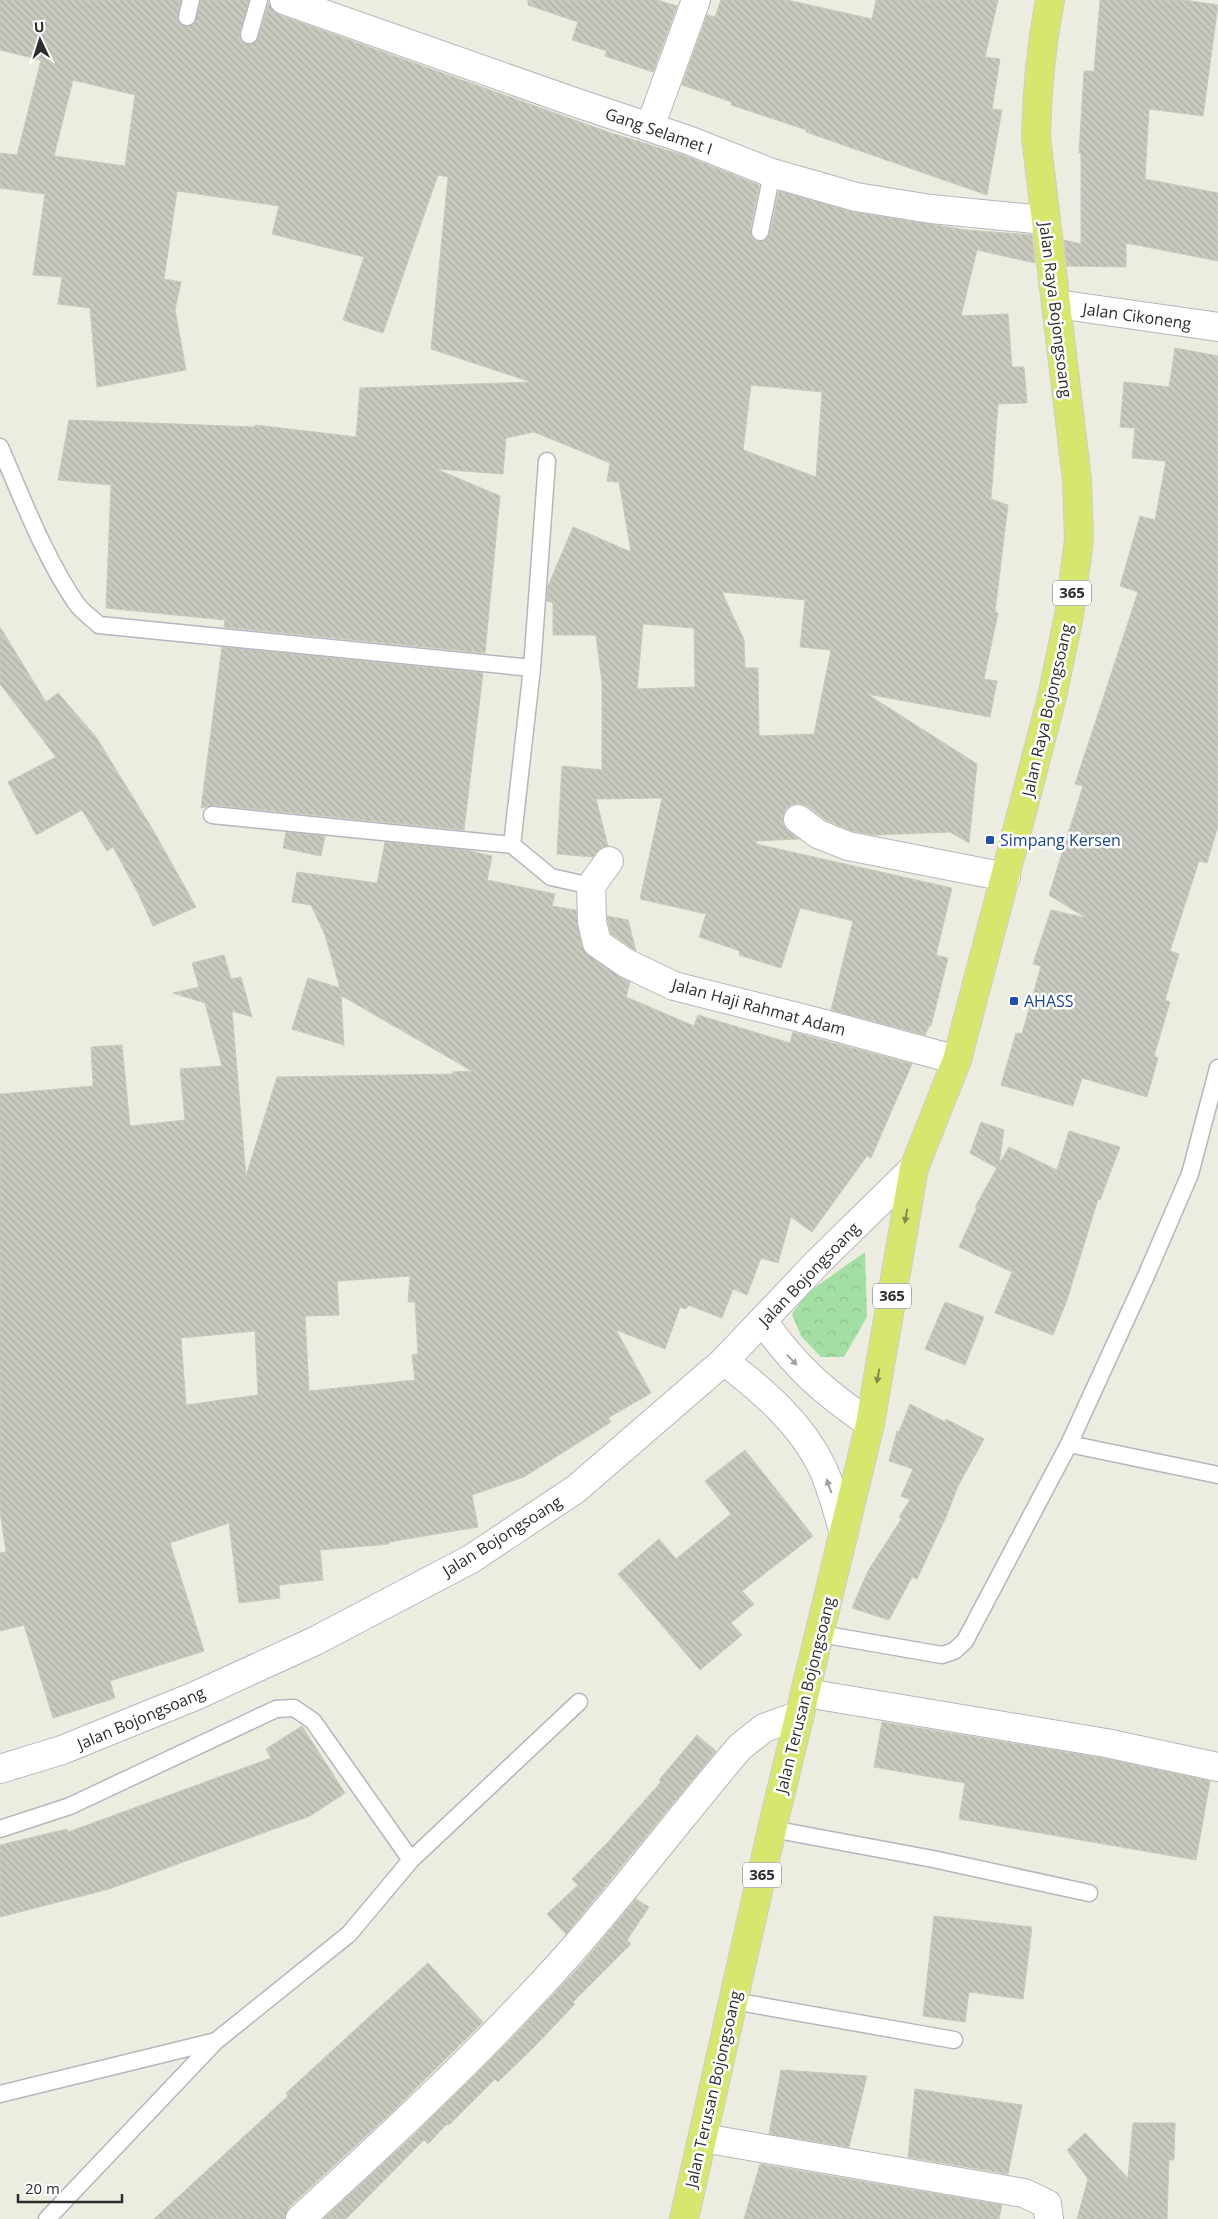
<svg xmlns="http://www.w3.org/2000/svg" width="1218" height="2219" viewBox="0 0 1218 2219" font-family="'Open Sans',sans-serif">
	<style>
		.park { fill: url(#park-crowns) }
		.building { fill: url(#building-back-hatch); stroke: #c9c9bb; fill-rule: evenodd }
		.lines { fill: none; stroke-linecap: round; stroke-linejoin: round }
		.service-casing { stroke: #b7b4bf; stroke-width: 19 }
		.minor-casing { stroke: #b7b4bf; stroke-width: 30 }
		.tertiary-casing { stroke: #b7b4bf; stroke-width: 30 }
		.secondary-casing { stroke: #b7b4bf; stroke-width: 30 }
		.primary-casing { stroke: #cdcdcd; stroke-width: 30 }
		.service { stroke: #fff; stroke-width: 16 }
		.minor { stroke: #fff; stroke-width: 28 }
		.tertiary { stroke: #fff; stroke-width: 28 }
		.secondary { stroke: #fff; stroke-width: 28 }
		.primary { stroke: #d7e76d; stroke-width: 28 }
		.oneway { fill: #828a4d }
		.oneway2 { fill: #a0a0a0 }
		.transit-dot { fill: #1a4fb4; stroke: #fff; stroke-width: 2 }
		.labels { text-anchor: middle; stroke-width: 5; stroke-linejoin: round; paint-order: stroke }
		.shield { fill: #fff; stroke: #6c6c6c; stroke-width: 1 }
		.shield-label { font-size: 15px; font-weight: bold; fill: #2d2d2d }
		.street-label { font-size: 16px; fill: #2d2d2d; stroke: #fff }
		.transit-label { font-size: 16px; fill: #164399; stroke: #fff; text-anchor: start }
	</style>
	<defs>
		<pattern id="park-crowns" width="20" height="18" patternUnits="userSpaceOnUse" patternTransform="scale(1.25)"><rect width="20" height="18" fill="#a3dfa4"/><path d="M2 6a3 3 0 1 1 6 0M12 15a3 3 0 1 1 6 0" fill="none" stroke="#8dc08e"/></pattern>
		<pattern id="building-back-hatch" width="6" height="6" patternUnits="userSpaceOnUse" patternTransform="scale(1.25)"><rect width="6" height="6" fill="#c9c9bf"/><path d="M-1 5l2 2M0 0l6 6M5-1l2 2" fill="none" stroke="#adada4"/></pattern>
	</defs>
	<rect width="100%" height="100%" fill="#edece1"/>
	<path class="park" d="M865,1252L867,1317L844,1357H821L801,1336L792,1314L807,1293Z"/>
	<path class="building" d="M0,0H181L177,19L185,27L195,23L201,0H249L239,37L242,42L251,45L258,38L269,3L273,10L279,15L614,134L683,155L759,185L750,230L753,239L758,242L764,241L770,234L779,191L853,212L967,230L1032,235L1035,263L977,250L961,316L1008,314L1012,367H1024L1027,403L998,404L991,499L1008,505L995,612L998,613L984,679L997,681L990,717L867,694L977,764L969,843L950,832L875,835L852,831L826,820L807,806L799,803L791,805L786,809L782,818L784,826L799,839L756,841V844L952,888L936,955L948,958L931,1026H929L925,1035L831,1010L853,921L800,908L781,968L739,955L740,951L699,937L706,914L640,899L662,798L596,799L608,846L602,847L593,857L557,854L562,766L602,770V683L596,635H553V603L547,601L548,586L573,527L631,552L619,482L607,481L610,463L534,432L506,438L503,474L436,469L500,496L485,653L224,627L225,620L106,608L111,485L58,480L69,420L255,427V425L356,437L360,388L531,382L431,349L448,177L438,175L383,333L343,320L364,257L272,234L279,206L177,191L164,279L181,282L175,310L186,370L97,387L90,308L58,304L62,277L33,275L45,194L0,188V153L17,155L41,60L0,50ZM73,80L135,95L125,166L54,156ZM751,385L822,392L816,477L743,450ZM722,592L805,600L800,647L831,650L814,734L759,736L758,668H745L744,640ZM643,624L694,628L695,687L637,689Z
		M528,0H657L677,6L653,72L605,56L607,51L572,40L578,22L528,5Z
		M721,0H787L872,19L876,0H998L985,57L1000,59L992,109L1002,110L987,195L806,132L807,130L731,105L732,102L682,85L707,15L715,17Z
		M1100,0H1184L1218,5L1203,116L1149,109L1145,179L1218,193V261L1126,243V267L1067,266L1064,240L1081,244V153H1079L1084,71H1094Z
		M1175,348L1218,356V826L1207,863L1199,861L1170,951L1179,954L1165,1000L1170,1002L1154,1056L1158,1058L1147,1097L1082,1078L1073,1106L1001,1085L1016,1033L1022,1034L1041,966L1033,964L1051,910L1086,918L1049,895L1083,786L1075,784L1138,592L1120,586L1140,516L1155,520L1166,461L1132,458L1135,428L1120,427L1124,382L1169,387Z
		M0,627L46,702L58,693L96,737L153,830L196,907L153,926L138,893L113,847L107,851L82,810L36,835L8,782L56,757L0,684Z
		M222,647L483,673L464,830L213,805L201,808Z
		M286,832L325,836L321,856L283,848Z
		M385,842L466,850L492,856L487,880L555,894L552,906L576,910L582,947L588,955L630,982L626,997L694,1026L698,1015L790,1043L793,1032L912,1064L871,1158L867,1156L812,1232L791,1217L778,1263L761,1258L747,1295L733,1289L722,1318L688,1305L686,1309L680,1307L665,1349L616,1330L651,1393L608,1418L611,1422L524,1477L472,1495L478,1527L389,1542V1544L320,1550L323,1580L279,1585L280,1598L239,1603L229,1523L170,1543L204,1651L110,1681L115,1698L53,1718L24,1625L0,1631V1553L6,1552L0,1511V1094L93,1086L91,1047L122,1045L130,1126L185,1120L180,1069L222,1066L205,1003L173,993L199,987L192,963L224,955L231,979L241,977L252,1017L232,1011L246,1176L277,1077L453,1074V1072L472,1071L342,996L341,993L344,1045L292,1029L308,978L340,988L325,935L311,905L292,902L297,872L377,883ZM410,1276L408,1302H415L418,1354L412,1355L415,1380L309,1391L305,1316L339,1315L337,1281ZM255,1331L258,1395L186,1405L181,1338Z
		M607,916L628,920L636,951L611,934Z
		M981,1122L1004,1130L999,1164L1009,1147L1057,1170L1069,1131L1120,1147L1100,1200L1098,1199L1067,1300L1053,1335L995,1313L1012,1272L959,1247L977,1208L975,1207L997,1168L970,1153Z
		M945,1302L984,1317L965,1365L925,1349Z
		M910,1404L945,1422L946,1419L984,1439L958,1486L946,1517L917,1579L912,1577L889,1620L852,1608L868,1571L902,1518L899,1517L910,1500L901,1496L913,1469L889,1461L897,1431L899,1432Z
		M745,1450L813,1536L742,1591L754,1604L731,1623L742,1635L700,1670L618,1574L659,1539L676,1559L731,1514L705,1481Z
		M882,1722L1103,1758L1210,1781L1196,1860L959,1819L965,1783L874,1767Z
		M302,1726L345,1793L310,1816L109,1889L0,1917V1845L67,1829L68,1832L271,1758L266,1749Z
		M697,1735L716,1751L566,1934L547,1914L578,1885L572,1879L608,1842L661,1782L659,1780Z
		M636,1899L649,1907L627,1940L631,1944L573,2002L575,2004L535,2046L498,2082L495,2079L449,2125L447,2124L428,2144L424,2140L346,2219H323L415,2134L516,2034L581,1965Z
		M934,1916L1032,1927L1023,1999L969,1992L965,2022L923,2016Z
		M428,1963L483,2022L393,2111L289,2207L285,2219H154L288,2096L286,2093Z
		M781,2070L867,2076L849,2147L769,2134Z
		M915,2089L1022,2105L1008,2174L908,2157Z
		M1133,2123H1175L1174,2160H1169L1167,2219H1077L1088,2179L1067,2150L1085,2133L1128,2178Z
		M760,2164L1002,2205L999,2219H744Z"/>
	<g class="lines">
		<g class="service-casing">
			<path id="service" d="M187,17L191,0
				M249,35L259,0
				M760,232L772,173
				M0,447C23,500 44,556 76,603C82,612 92,618 99,625L532,668
				M547,461L532,668L512,845L551,877L591,886
				M212,815L512,845
				M1069,1444L1218,1475
				M821,1634L942,1655L954,1651L965,1641L1069,1444L1146,1276L1190,1174L1218,1068
				M0,1829L70,1806L276,1709L294,1708L313,1721L411,1860
				M772,1829L933,1859L1089,1893
				M733,2001L954,2040
				M0,2094L216,2041L349,1934L411,1860L579,1702
				M47,2219L216,2041"/>
		</g>
		<g class="minor-casing">
			<path id="minor" d="M284,0L577,103L688,140L772,173L856,197L931,209L1044,220
				M650,127L696,0
				M798,819L818,834L848,846L1006,877
				M609,861L591,886L592,922L597,943L626,963L674,986L821,1023L957,1060
				M806,1693L1106,1743L1218,1767
				M703,2138L1024,2193L1047,2204L1049,2219
				M300,2219C393,2134 485,2048 569,1954C628,1887 682,1815 740,1747L764,1728L800,1715"/>
		</g>
		<g class="tertiary-casing">
			<path id="tertiary" d="M1057,304L1218,327"/>
		</g>
		<g class="secondary-casing">
			<path id="secondary" d="M763,1321C796,1368 823,1391 870,1424
				M724,1361C762,1390 801,1423 822,1467C832,1488 837,1511 844,1533
				M0,1769L62,1750L195,1696L315,1641L471,1559L576,1489L724,1361L818,1262L914,1168"/>
		</g>
		<g class="primary-casing">
			<path id="primary" d="M684,2219L772,1829L870,1424L914,1168L957,1060L1052,697L1069,615L1079,540L1077,480L1036,137C1037,91 1041,46 1050,0"/>
		</g>
		<use href="#service" class="service"/>
		<use href="#minor" class="minor"/>
		<use href="#tertiary" class="tertiary"/>
		<use href="#secondary" class="secondary"/>
		<use href="#primary" class="primary"/>
	</g>
	<defs><path id="oneway-solid" d="M-6-.8H1V-3.2L6.5 0L1 3.2V.8H-6Z" transform="scale(1.25)"/></defs>
	<g class="oneway">
		<use href="#oneway-solid" transform="translate(906 1216) rotate(100)"/>
		<use href="#oneway-solid" transform="translate(878 1376) rotate(100)"/>
	</g>
	<g class="oneway2">
		<use href="#oneway-solid" transform="translate(792 1360) rotate(46)"/>
		<use href="#oneway-solid" transform="translate(829 1486) rotate(-110)"/>
	</g>
	<g class="transit-dot">
		<rect x="985" y="835" width="10" height="10" rx="2.5"/>
		<rect x="1009" y="996" width="10" height="10" rx="2.5"/>
	</g>
	<g class="labels">
		<g class="shield">
			<rect x="1053" y="580.5" width="38" height="25" rx="4"/>
			<rect x="873" y="1283.5" width="38" height="25" rx="4"/>
			<rect x="743" y="1862.5" width="38" height="25" rx="4"/>
		</g>
		<g class="shield-label">
			<text x="1072" y="598">365</text>
			<text x="892" y="1301">365</text>
			<text x="762" y="1880">365</text>
		</g>
		<g class="street-label">
			<text transform="translate(659 131) rotate(19)" y="6">Gang Selamet I</text>
			<text transform="translate(1056 310) rotate(83)" y="6">Jalan Raya Bojongsoang</text>
			<text transform="translate(1137 316) rotate(8)" y="6">Jalan Cikoneng</text>
			<text transform="translate(1047 710) rotate(-77)" y="6">Jalan Raya Bojongsoang</text>
			<text transform="translate(759 1007) rotate(15)" y="6">Jalan Haji Rahmat Adam</text>
			<text transform="translate(809 1274) rotate(-46)" y="6">Jalan Bojongsoang</text>
			<text transform="translate(502 1536) rotate(-32)" y="6">Jalan Bojongsoang</text>
			<text transform="translate(805 1695) rotate(-76)" y="6">Jalan Terusan Bojongsoang</text>
			<text transform="translate(141 1718) rotate(-23)" y="6">Jalan Bojongsoang</text>
			<text transform="translate(713 2089) rotate(-77)" y="6">Jalan Terusan Bojongsoang</text>
		</g>
		<g class="transit-label">
			<text x="1000" y="846">Simpang Kersen</text>
			<text x="1024" y="1007">AHASS</text>
		</g>
	</g>
	<g transform="translate(40 40) rotate(356)" stroke="#ffffff" stroke-width="4" paint-order="stroke">
	<path d="M0-4L9 19L0 12L-9 19Z" fill="#2d2d2d"/>
	<text y="-8" font-size="14" font-weight="bold" text-anchor="middle" fill="#2d2d2d">U</text>
	</g>
	<path d="M18 2194v8h104v-8" fill="none" stroke="#2d2d2d" stroke-width="2.5"/>
	<text x="25" y="2194" font-size="15" fill="#2d2d2d" stroke="#ffffff" stroke-width="4" paint-order="stroke">20 m</text>
</svg>
